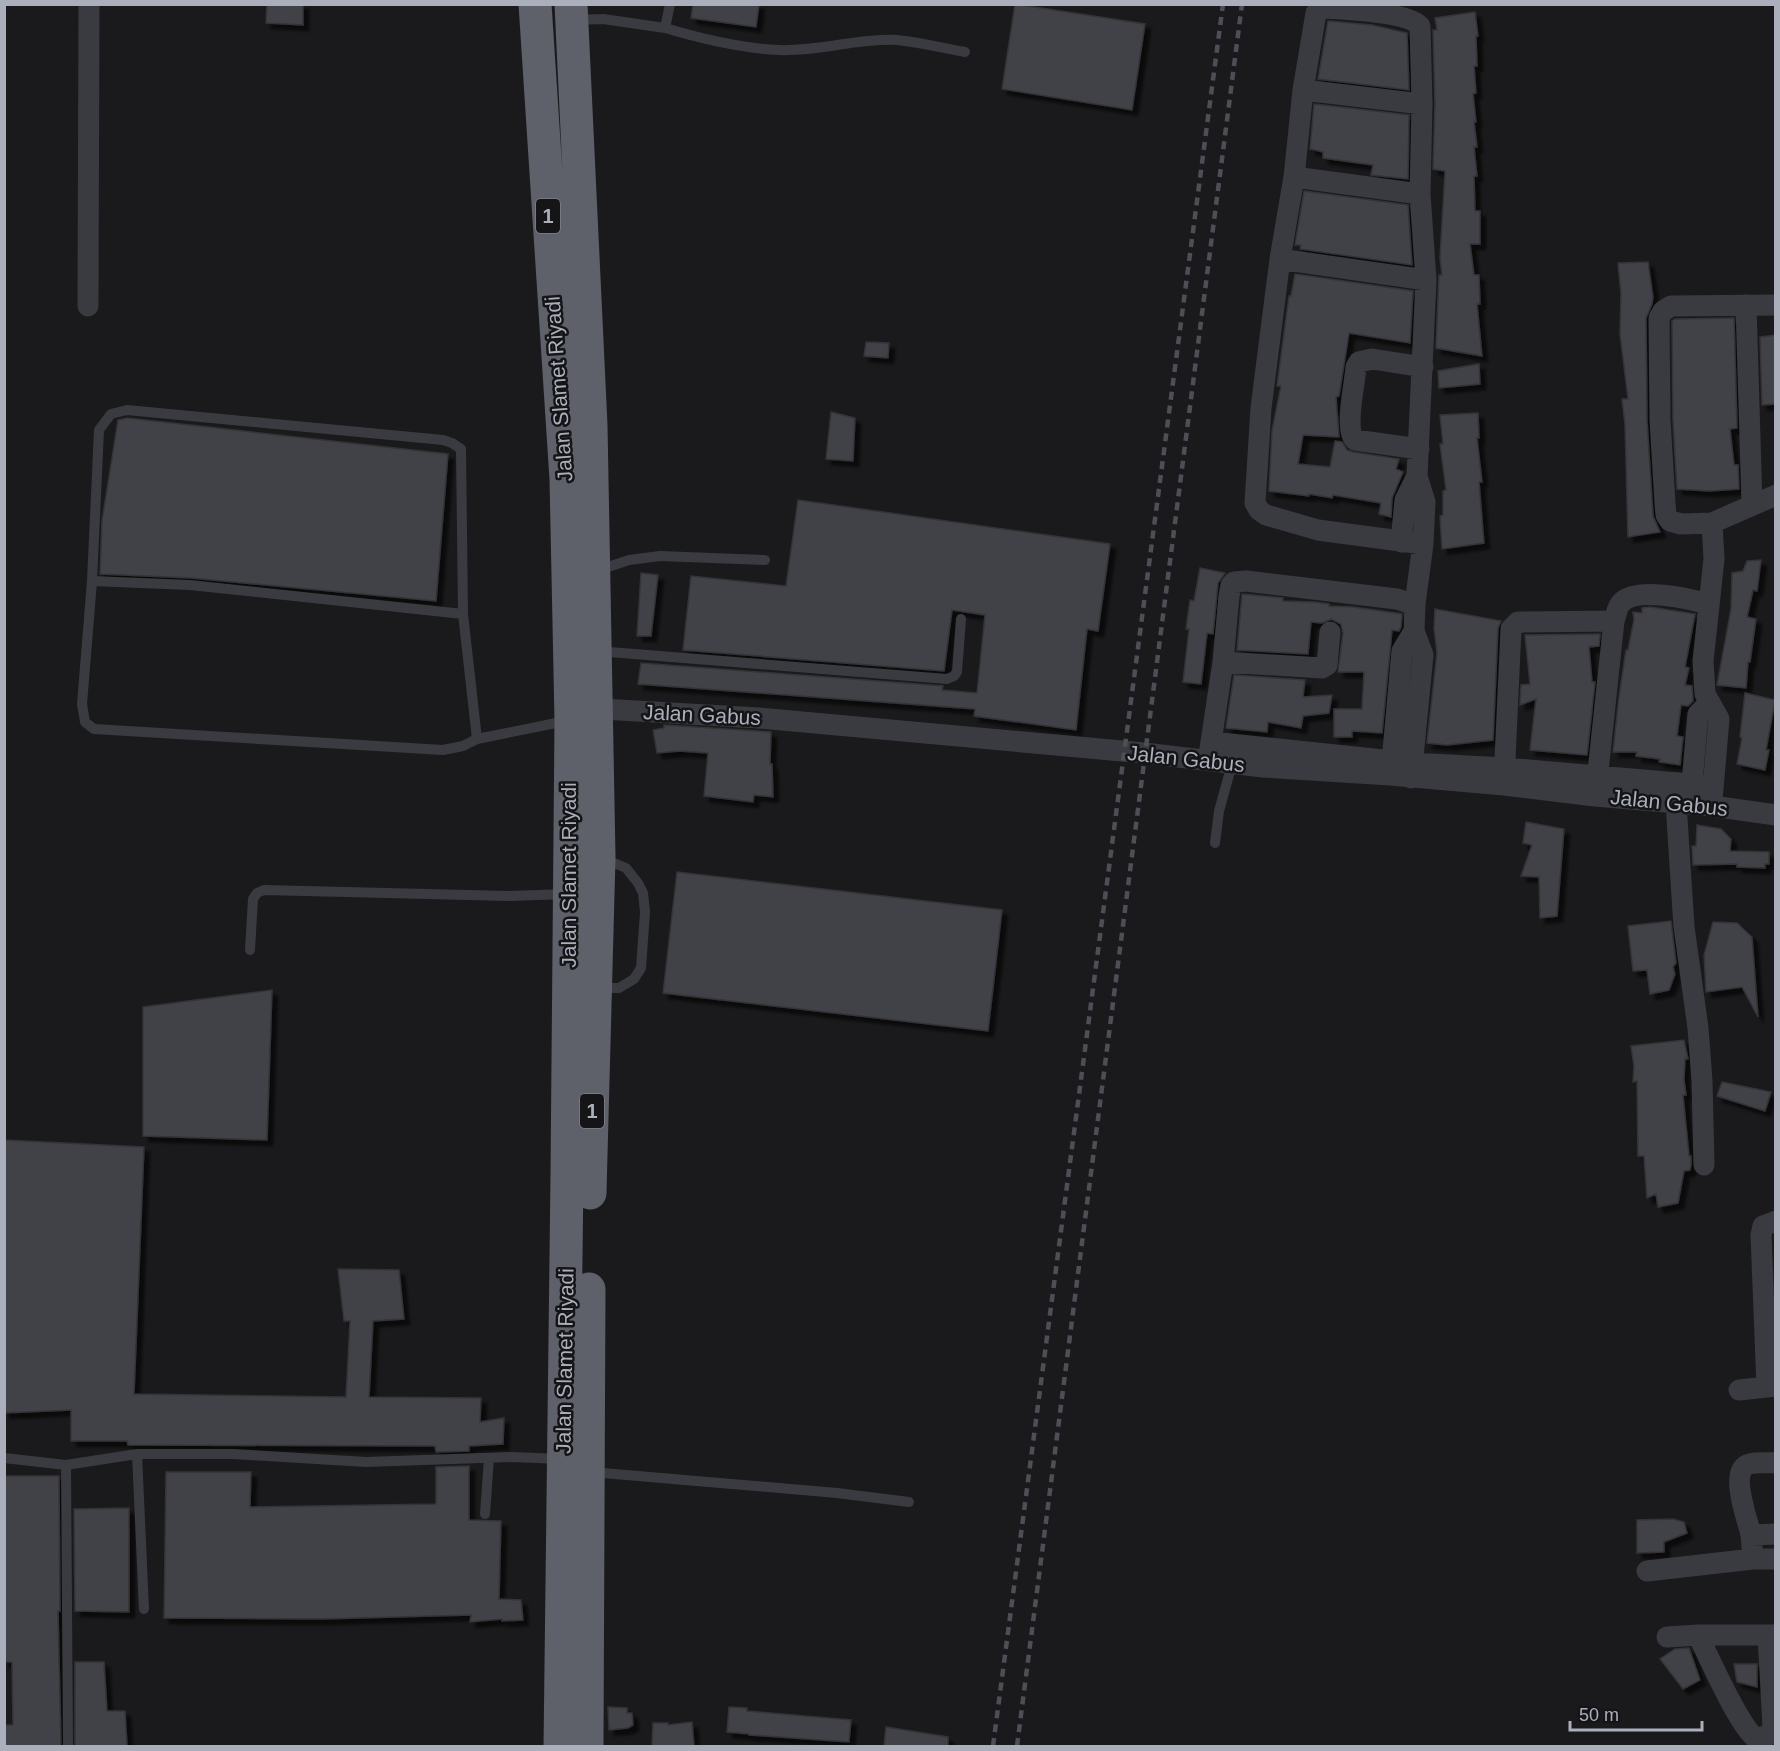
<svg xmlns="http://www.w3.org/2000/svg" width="1780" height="1751" viewBox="0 0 1780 1751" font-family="Helvetica,sans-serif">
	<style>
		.building { fill: #414246; stroke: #343338; stroke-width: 1.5; filter: url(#shadow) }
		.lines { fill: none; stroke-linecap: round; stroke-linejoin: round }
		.service { stroke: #3a3b41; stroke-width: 10 }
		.minor { stroke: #3a3b41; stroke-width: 21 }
		.trunk { stroke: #5e606a; stroke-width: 33 }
		.rail { stroke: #4d4f57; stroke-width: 4.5; stroke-dasharray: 8 6; stroke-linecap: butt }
		.labels { text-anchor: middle; stroke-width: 5; stroke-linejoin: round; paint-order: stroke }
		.shield { fill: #151517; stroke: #7e818a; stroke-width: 1.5 }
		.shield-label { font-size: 20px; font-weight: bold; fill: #abafbc }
		.street-label { font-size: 21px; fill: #abafbc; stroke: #151517 }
	</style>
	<defs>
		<filter id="shadow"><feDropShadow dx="5.5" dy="5.5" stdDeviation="1.5" flood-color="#0009"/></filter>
	</defs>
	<rect width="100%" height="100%" fill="#1a1a1c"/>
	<path class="building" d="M267,4H303V25L266,23Z
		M693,4H759L756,27L691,18Z
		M1015,4L1145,24L1132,110L1002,89Z
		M1475,12L1478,36H1476L1477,66H1474L1476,93L1473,94L1476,122H1474L1477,147H1474L1477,176H1474L1475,211H1480V244H1470L1474,275H1479L1480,304H1477L1482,356L1436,348L1439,275H1442L1440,258L1445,171L1433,169L1435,104L1433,30H1437L1435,18Z
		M1328,21L1372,25L1407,33L1409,90L1318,79Z
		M1314,104L1409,115L1408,179L1371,175L1373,165L1323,158V152L1310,149Z
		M1304,191L1408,205L1412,265L1300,249L1301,245H1295Z
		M1648,262L1653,297L1652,304L1646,318L1647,421L1653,516L1660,532L1628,537L1625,425L1622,399H1628L1620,334L1621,294L1618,263Z
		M1295,274L1413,291L1410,343L1349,333L1339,396L1336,397L1339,437L1303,435L1298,464L1330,467L1335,441L1342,442L1347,450L1353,452L1399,459L1396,469L1403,472L1392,498L1391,517L1379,514L1381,503L1333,495L1332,498L1309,494V496L1269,491L1272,431L1281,386H1277L1289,296H1291Z
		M1734,318L1737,428L1730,429L1734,465H1738L1739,489L1709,491L1677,489L1673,420L1672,321L1675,319Z
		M1776,335V404L1762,405L1760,337Z
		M866,342L889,343L888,358L864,356Z
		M1479,364L1480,384L1439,388L1438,371Z
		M831,412L855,418L853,461L826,459Z
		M1478,413L1479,438H1477L1482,482H1479L1484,543L1442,549L1440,516L1443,515V491L1446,490L1440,444H1443L1440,415Z
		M127,418L448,454L436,601L191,578L100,574L102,521L118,420Z
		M798,500L1110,544L1098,631L1087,629L1076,730L974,716L975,709L638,684L641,663L943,686L942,690L977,693L985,615L952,610L944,671L683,650L691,576L786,586Z
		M1761,560L1757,591L1753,590L1747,617L1756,619L1750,662H1748L1746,688L1717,685L1731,609L1732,573L1743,571L1747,561Z
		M1200,568L1225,573L1218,583L1213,634L1207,633L1201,684L1183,682L1189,629H1186L1190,600L1194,601Z
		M641,573L658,575L651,636H637Z
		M1242,594L1283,598V601L1313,602L1329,604V606L1353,607L1402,614L1401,627L1399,631L1392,630L1382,733L1352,731V737H1334V709H1362L1364,672H1338L1343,633L1341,624L1331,619L1322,623L1311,622L1308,654L1237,650Z
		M1650,607L1695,614L1685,667L1689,668L1685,685L1692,686L1693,701L1688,706L1681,705L1677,736L1683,737L1680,765L1659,762L1660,759L1636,756L1637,752H1613L1619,697L1626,650H1628L1634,620L1633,612L1642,613V608Z
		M1435,609L1501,621L1498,628L1493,740L1447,745L1427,743L1437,653L1434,628Z
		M1600,634L1599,646L1589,647L1592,682H1595L1587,755L1530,750L1536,699L1520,705L1521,685L1530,684L1525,635Z
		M1234,675L1305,680L1303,697L1332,695L1329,713L1303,716L1301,728L1268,722L1267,732L1226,728Z
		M1745,693L1775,700L1766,750H1769L1765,770L1737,764L1742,738L1740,737Z
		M664,725L771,732L770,764H772L773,797L754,795L753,802L704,796L708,753L680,751L657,753L653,730L664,728Z
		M1526,822L1564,829L1557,916L1540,918L1539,877L1521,876L1532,845L1523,843Z
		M1697,825L1721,829L1731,839L1730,851L1769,852V864H1765V868L1737,867V864L1693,865L1692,846H1696Z
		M677,872L1002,910L988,1031L663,993Z
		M1671,921L1676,963L1673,967L1675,974L1669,990L1650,994L1647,970L1633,971L1628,926Z
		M1713,922L1737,923L1752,937L1758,1017L1742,987L1706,992L1704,955Z
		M272,990L267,1140L143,1136V1007Z
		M1684,1040L1688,1059H1685L1684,1079L1686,1095H1683L1689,1156H1691V1165L1690,1170L1684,1171L1678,1203L1658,1207L1656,1194L1647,1198L1644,1156H1638L1637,1081L1633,1082L1634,1066L1631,1046Z
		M1722,1082L1771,1092L1765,1111L1717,1096Z
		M4,1140L144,1147L134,1394L346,1397L350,1321H344L338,1269L399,1270L404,1319L373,1321L369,1397L481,1398L480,1422L504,1418L503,1444L469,1446V1451L436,1452L435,1446L128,1445L127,1441H71V1410L4,1413Z
		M469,1466V1520L501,1521L499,1599L521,1600L523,1620L502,1621V1619L470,1622L471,1615L321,1619L164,1618L166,1472H251L250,1507L436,1504V1467Z
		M4,1476H59L60,1611H58L61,1746H4V1725H13L12,1662H4Z
		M129,1508V1612L75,1611L74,1509Z
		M1673,1519L1684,1522L1687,1533L1664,1542V1552L1637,1553V1520Z
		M1689,1648L1700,1680L1683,1689L1660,1659L1675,1649Z
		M75,1662H104L107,1711H125L127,1746H75Z
		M1734,1664H1757V1687L1737,1682Z
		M608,1707L627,1708V1713H632L633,1725L628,1728L609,1730Z
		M729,1707L747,1708V1711L851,1720L849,1742L749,1735V1734L727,1732Z
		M692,1722L694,1746H652L653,1723H668V1725Z
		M886,1727L948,1737V1746H884Z"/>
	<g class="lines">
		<path class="service" d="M574,20L603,19L665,28L670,4
			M665,28C702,39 740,48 778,50C818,52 857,38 897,40C919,42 942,48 965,52
			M596,571L629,560L660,556L765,560
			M92,581L190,585L463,614
			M597,651L947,679L954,676L957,672L961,619
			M477,739L463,614L461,449L452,443L443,440L127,410L111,414L99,430L92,581L82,704L85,722L94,729L443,750L463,746L477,739L566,721
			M1215,843L1219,811L1232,764
			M250,950L253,899L257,893L264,890L509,896L566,894
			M598,988H619L634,979L641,968L645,912L643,893L638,883L626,868L602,858
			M137,1454L144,1609
			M4,1458L66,1465
			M591,1472L837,1493L909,1502
			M485,1514L489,1458
			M68,1746L66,1465L137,1454H233L366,1462L512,1457L561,1459"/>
		<path class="minor" d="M1303,90L1422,104
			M1294,177L1420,194
			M1280,259L1426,280
			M1746,305L1752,505
			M1776,305L1671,306L1663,311L1659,318L1660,420L1665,503L1666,515L1670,521L1681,524L1712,523L1776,495
			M88,306L89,4
			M1419,449L1355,440C1344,429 1355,383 1356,367L1359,362L1372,359L1423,367
			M1401,542L1405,500L1417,476
			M1614,621C1616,616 1617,607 1621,603C1636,586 1690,599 1708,604
			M1223,662L1322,668L1327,665L1330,632
			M584,708L759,718L1144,753L1263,767L1390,775L1504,785L1595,796L1712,806L1776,815
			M1211,742L1412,763L1505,768L1713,786
			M1209,755L1223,662L1229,596L1231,585L1234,582L1246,581L1397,599L1415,605
			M1391,773L1402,651L1414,631
			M1411,778L1423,655L1414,631L1415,604L1423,544L1318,530L1266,515L1259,510L1255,503L1261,408L1280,259L1294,177L1303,90L1316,13L1322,8C1342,9 1408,12 1420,26L1422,104L1420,194L1426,280L1417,476L1425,502L1423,544
			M1504,781L1511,629L1518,622L1614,621L1596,790
			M1692,783L1698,714L1709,703
			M1712,800L1719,719L1705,694L1703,661L1714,559L1712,523
			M1676,803L1684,927L1698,1028L1702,1081L1704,1165
			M1776,1221L1763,1226L1761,1235L1767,1387L1776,1386
			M1739,1390L1767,1387
			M1751,1535L1776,1534
			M1753,1559C1752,1551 1752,1543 1751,1535C1748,1521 1732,1479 1744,1467C1749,1461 1767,1463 1776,1463
			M1647,1571L1753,1559H1776
			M1698,1635C1708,1655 1740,1729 1757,1739L1771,1734L1773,1728L1768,1635
			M1667,1637L1698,1635H1776"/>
		<path class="trunk" d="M535,4L566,479L571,720L567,1175L560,1746
			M571,4L591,425L599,857L590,1193
			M587,1746L589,1289"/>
		<path class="rail" d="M993,1746L1223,4
			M1017,1746L1242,4"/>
	</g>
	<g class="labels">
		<g class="shield">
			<rect x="536" y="199" width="24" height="34" rx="4.5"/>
			<rect x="580" y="1094" width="24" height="34" rx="4.5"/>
		</g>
		<g class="shield-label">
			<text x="548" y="223">1</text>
			<text x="592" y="1118">1</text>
		</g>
		<g class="street-label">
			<text transform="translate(559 389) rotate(-94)" y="7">Jalan Slamet Riyadi</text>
			<text transform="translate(702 715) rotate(3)" y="7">Jalan Gabus</text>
			<text transform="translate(1186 759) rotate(6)" y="7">Jalan Gabus</text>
			<text transform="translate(1669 803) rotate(6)" y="7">Jalan Gabus</text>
			<text transform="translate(569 875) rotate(-90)" y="7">Jalan Slamet Riyadi</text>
			<text transform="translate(565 1361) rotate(-89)" y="7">Jalan Slamet Riyadi</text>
		</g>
	</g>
	<rect width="1780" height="1751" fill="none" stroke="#abafbc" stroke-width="12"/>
	<path d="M1570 1721v9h132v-9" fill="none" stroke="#abafbc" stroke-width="3"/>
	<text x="1579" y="1721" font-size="18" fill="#abafbc" stroke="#151517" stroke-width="4.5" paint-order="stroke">50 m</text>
</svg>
